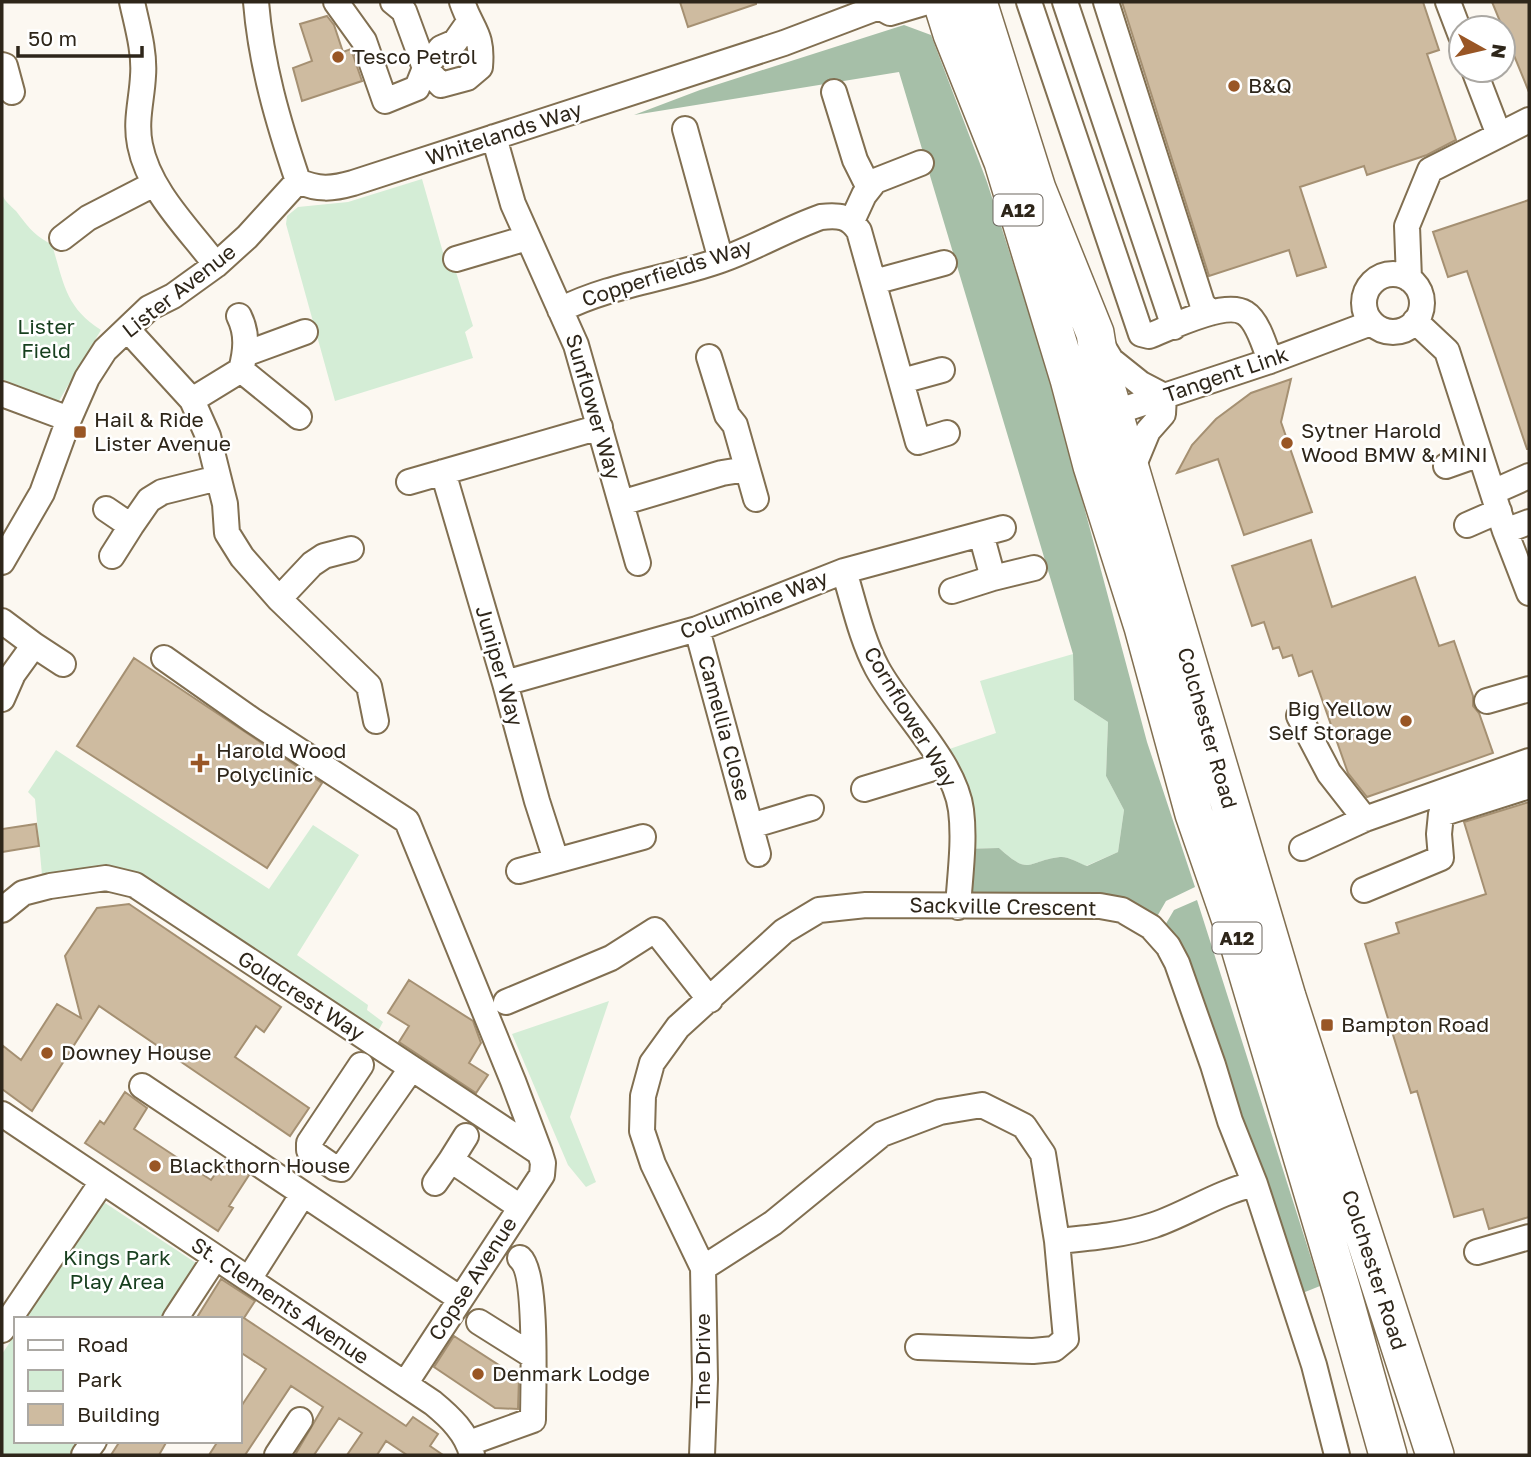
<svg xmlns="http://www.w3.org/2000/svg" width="1531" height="1457" viewBox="0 0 1531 1457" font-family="'Golos Text',sans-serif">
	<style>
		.green { fill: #d4edd6 }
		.forest { fill: #a6bfa8 }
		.building { fill: #cebba0; stroke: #a59072; stroke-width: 2 }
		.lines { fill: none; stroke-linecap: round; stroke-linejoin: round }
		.minor-casing { stroke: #816f51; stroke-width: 28 }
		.highway-casing { stroke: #816f51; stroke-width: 40 }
		.minor { stroke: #fff; stroke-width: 24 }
		.highway { stroke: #fff; stroke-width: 37 }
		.poi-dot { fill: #995625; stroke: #fff; stroke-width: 2.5 }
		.labels { text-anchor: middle; stroke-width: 5; stroke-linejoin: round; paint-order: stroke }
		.shield { fill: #fff; stroke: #6d675f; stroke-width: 2 }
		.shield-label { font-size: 19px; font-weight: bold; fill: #2e261a }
		.poi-label { font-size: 21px; fill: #2e261a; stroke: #fff; text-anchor: start }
		.street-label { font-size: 21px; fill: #2e261a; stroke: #fff }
		.park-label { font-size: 21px; fill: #173f1e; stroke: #fff }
	</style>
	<rect width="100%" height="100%" fill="#fcf8f1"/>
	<path class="green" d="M422,179L448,270L455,269L473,326L465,332L473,358L335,401L286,224L287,216L298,207L348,202Z
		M2,194C5,202 10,205 16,211C30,229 32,233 52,245C64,283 65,307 101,330L57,404L2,379Z
		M1073,654L1074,700L1108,722L1106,776L1124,810L1118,852L1086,866C1079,863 1068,856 1060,857C1026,861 1031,877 999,848L961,849L935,754L996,733L980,681Z
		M56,750L269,889L313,825L359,855L297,955L368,1005L367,1010L383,1022L376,1035L126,869L42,875L35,799L28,792Z
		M609,1001L570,1117L596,1182L586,1187L568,1165L512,1034Z
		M102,1201L196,1263L160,1319H25Z
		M16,1333V1441H79L70,1455H2V1354Z"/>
	<path class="forest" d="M904,25L931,35L987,182L1049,376L1147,742L1195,887L1166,901L1151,927L1140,920L958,907L961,849L999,848C1031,877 1026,861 1060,857C1068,856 1079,863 1087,866L1118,852L1124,810L1106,776L1108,722L1074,700L1073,654L899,72L634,115L700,90Z
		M1197,900L1320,1286L1300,1294L1233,1087L1183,949L1164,927L1174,910Z"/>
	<path class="building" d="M680,2H756V4L688,27Z
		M1122,2H1423L1439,50L1427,54L1456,140L1427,155L1367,175L1364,166L1300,187L1326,267L1297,276L1289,250L1209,276Z
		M1492,2H1529V92Z
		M327,16L334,25L343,52L351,49L362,81L302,101L293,68L312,61L300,24Z
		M1529,200V449H1527L1467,271L1448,277L1433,232Z
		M1291,379L1281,422L1312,512L1244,535L1218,459L1177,473L1192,445L1216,419L1251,393Z
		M1311,540L1332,607L1415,577L1439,646L1454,641L1473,696V706L1479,713L1493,753L1367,797L1348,773L1312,671L1299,676L1292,655L1283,658L1279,647L1273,649L1264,622L1252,626L1232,566Z
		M134,658L322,783L267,868L77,746Z
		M1529,802V1217L1489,1229L1483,1209L1454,1217L1417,1091L1411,1093L1365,944L1399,933L1396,923L1486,894L1464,822Z
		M36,824L39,846L2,852V829Z
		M129,904L281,1007L264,1032L256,1026L235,1057L309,1108L290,1136L99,1006L32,1111L2,1089V1045L21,1060L57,1004L81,1018L65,956L97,908Z
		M409,980L473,1021L481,1043L469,1063L488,1075L476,1093L399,1042L409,1026L388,1013Z
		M125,1092L147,1108L134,1129L211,1180L225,1160L249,1175L229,1206L233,1208L218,1231L85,1143L100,1121L104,1124Z
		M221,1279L255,1301L244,1318L406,1426L413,1417L438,1434L430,1446L443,1455H407L386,1441L377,1455H347L362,1433L339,1418L314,1455H295L323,1407L291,1386L245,1455H209L218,1441H240V1408L266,1369L240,1352V1319H196Z
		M454,1336L519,1378L518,1409L495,1408L434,1367Z
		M120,1441H167L159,1455H111Z"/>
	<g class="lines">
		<g class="minor-casing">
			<path id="minor" d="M132,2C137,25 145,52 143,76C142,99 135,121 140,145C149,191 188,228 216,265
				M256,2C261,64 278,122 298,181C318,190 332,189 353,183L784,43L879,7L882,2
				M336,2L364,41L385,101L417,88L425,68L441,48L455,42L469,22
				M393,2L404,11L425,68L441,85L467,78L480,67C483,33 472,31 462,2
				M1029,2L1141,334L1149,336C1170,328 1225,300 1245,313C1258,321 1265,347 1270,361
				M1065,2L1174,327
				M1106,2L1202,303L1210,313
				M1448,2L1461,36
				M879,7L890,13L927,2
				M2,65L5,66L12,92
				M1474,70L1499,135
				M834,92L855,160L869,188
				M685,129L721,260
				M494,137L513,204L576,345L638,563
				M852,221L864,195L875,181L921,163
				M62,238L88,218L154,184
				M456,259L527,238
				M1364 303a29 29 0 1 1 58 0a29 29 0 1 1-58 0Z
				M1409,279L1407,226L1430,170L1529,120
				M874,282L944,263
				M560,310C611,284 668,279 721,260C755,248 787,229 821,217C839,215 849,216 859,231L918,442L947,433
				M239,316C248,334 246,351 241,370L299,417
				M1415,321L1447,351L1505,531L1529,593
				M127,329L192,400L208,436L225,504L227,533L242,557L279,599L369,686L376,721
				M1099,340L1111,360L1141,384L1164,396
				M245,354L305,332
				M709,357L727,415L735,425L756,499
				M902,381L942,370
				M2,394L69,419
				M192,400L241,370
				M1101,417L1270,361L1371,323
				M1446,466L1480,454
				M443,472L505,683L537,801L556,860
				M1131,472L1148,431L1163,414L1164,396
				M409,482L600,427
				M1493,492L1529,476
				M621,503L722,473L747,469
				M106,509L131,526L149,500L162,492L218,478
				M1467,525L1499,511
				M1505,531L1529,522
				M981,534L993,578L1034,568
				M112,556L131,526
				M2,562L42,493L69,419L87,378L105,350L149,308L173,296L216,265L247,237L298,181
				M844,571C854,603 861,638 877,668C900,711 955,762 961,810C965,841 960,875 958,907
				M952,591L993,578
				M279,599L312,564L324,556L351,549
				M2,621L34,645L13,674L2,699
				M697,629L758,854
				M34,645L63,664
				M164,658L252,720L407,821L513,1081L540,1153L543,1163L542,1175L405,1384
				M505,683L697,629L844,571L1003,528
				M1487,701L1529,689
				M1299,716L1329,773L1365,819
				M864,789L943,765
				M751,826L811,808
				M1302,848L1365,819L1529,761
				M519,871L643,837
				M1364,890L1441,858L1439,834L1441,814L1529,786
				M2,910L23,893L50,886L106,878L135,885L540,1153
				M506,1002L611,958L655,930L710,1000
				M361,1065L309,1143V1150L335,1168L341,1169L411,1069
				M142,1086L459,1298
				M2,1114L433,1403C450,1417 467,1433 472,1455
				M466,1136L451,1160L520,1207
				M435,1183L451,1160
				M1057,1241C1089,1238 1124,1235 1154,1225C1189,1213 1218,1192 1255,1184
				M1477,1252L1529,1237
				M703,1268L773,1223L882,1134L940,1112L982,1105L1024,1126L1043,1154L1057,1241L1066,1339L1054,1349L1033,1351L918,1347
				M249,1279L303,1194
				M175,1319L215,1258
				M479,1322L533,1356
				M2,1330L102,1182
				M469,1443L533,1420C533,1391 538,1274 520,1258
				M84,1455L94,1441
				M277,1455L300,1420
				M702,1455L705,1379L703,1268L653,1164L642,1131L643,1096L652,1063L678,1027L784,931L819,910L866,905L1100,906L1122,910L1151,927L1168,946L1177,963L1213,1065L1230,1121L1255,1184L1314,1365L1337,1455"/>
		</g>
		<g class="highway-casing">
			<path id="highway" d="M942,2L952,34L1003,162L1069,379L1092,466L1143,627L1194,814L1237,938L1342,1291L1388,1455
				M978,2L1037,189L1095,333L1101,370L1287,997L1435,1455"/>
		</g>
		<use href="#minor" class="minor"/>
		<use href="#highway" class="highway"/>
	</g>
	<g class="poi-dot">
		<circle cx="338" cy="57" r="7"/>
		<circle cx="1234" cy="86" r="7"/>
		<rect x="73" y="425" width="14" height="14" rx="3.5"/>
		<circle cx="1287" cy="443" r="7"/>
		<circle cx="1406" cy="721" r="7"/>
		<path d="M196.5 752.5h7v7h7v7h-7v7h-7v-7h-7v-7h7z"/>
		<rect x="1320" y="1018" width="14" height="14" rx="3.5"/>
		<circle cx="47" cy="1053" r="7"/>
		<circle cx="155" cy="1166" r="7"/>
		<circle cx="478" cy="1374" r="7"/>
	</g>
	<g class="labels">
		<g class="shield">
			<rect x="993.5" y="194.5" width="49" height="31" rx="5"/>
			<rect x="1212.5" y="922.5" width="49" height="31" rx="5"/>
		</g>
		<g class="shield-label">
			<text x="1018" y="217">A12</text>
			<text x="1237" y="945">A12</text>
		</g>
		<g class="poi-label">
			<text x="352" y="64">Tesco Petrol</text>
			<text x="1248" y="93">B&amp;Q</text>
			<text x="94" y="427">Hail &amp; Ride<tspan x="94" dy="24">Lister Avenue</tspan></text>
			<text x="1301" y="438">Sytner Harold<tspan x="1301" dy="24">Wood BMW &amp; MINI</tspan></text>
			<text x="1392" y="716" text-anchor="end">Big Yellow<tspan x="1392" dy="24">Self Storage</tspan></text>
			<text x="216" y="758">Harold Wood<tspan x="216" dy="24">Polyclinic</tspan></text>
			<text x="1341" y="1032">Bampton Road</text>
			<text x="61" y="1060">Downey House</text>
			<text x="169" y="1173">Blackthorn House</text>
			<text x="492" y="1381">Denmark Lodge</text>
		</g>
		<g class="street-label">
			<text transform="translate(504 134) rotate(-18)" y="7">Whitelands Way</text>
			<text transform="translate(667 273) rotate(-18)" y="7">Copperfields Way</text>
			<text transform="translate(179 291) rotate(-38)" y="7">Lister Avenue</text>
			<text transform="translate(1226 375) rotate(-19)" y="7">Tangent Link</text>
			<text transform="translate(593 407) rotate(74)" y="7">Sunflower Way</text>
			<text transform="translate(754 605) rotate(-21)" y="7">Columbine Way</text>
			<text transform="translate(499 666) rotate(74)" y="7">Juniper Way</text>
			<text transform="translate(910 717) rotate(59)" y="7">Cornflower Way</text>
			<text transform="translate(724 728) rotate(75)" y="7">Camellia Close</text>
			<text transform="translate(1207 728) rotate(74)" y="7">Colchester Road</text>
			<text transform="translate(1003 907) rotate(1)" y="7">Sackville Crescent</text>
			<text transform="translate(301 996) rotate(33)" y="7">Goldcrest Way</text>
			<text transform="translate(1374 1270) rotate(72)" y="7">Colchester Road</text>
			<text transform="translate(473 1279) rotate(-57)" y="7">Copse Avenue</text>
			<text transform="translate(280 1301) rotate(34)" y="7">St. Clements Avenue</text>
			<text transform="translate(703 1361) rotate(-90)" y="7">The Drive</text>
		</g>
		<g class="park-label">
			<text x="46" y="334">Lister<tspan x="46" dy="24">Field</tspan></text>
			<text x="117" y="1265">Kings Park<tspan x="117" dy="24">Play Area</tspan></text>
		</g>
	</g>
	<rect width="1531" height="1457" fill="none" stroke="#2e261a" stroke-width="7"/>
	<rect x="14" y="1317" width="228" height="126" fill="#ffffff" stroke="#aba8a3" stroke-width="2"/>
	<rect x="28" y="1340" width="35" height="10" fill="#ffffff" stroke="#aba8a3" stroke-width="2"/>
	<text x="77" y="1352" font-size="21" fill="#2e261a">Road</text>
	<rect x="28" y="1370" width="35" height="21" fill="#d4edd6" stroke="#aba8a3" stroke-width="2"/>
	<text x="77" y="1387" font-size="21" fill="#2e261a">Park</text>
	<rect x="28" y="1404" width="35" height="21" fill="#cebba0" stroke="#aba8a3" stroke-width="2"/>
	<text x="77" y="1422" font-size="21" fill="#2e261a">Building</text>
	<g transform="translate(1482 49) rotate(98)"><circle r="33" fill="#ffffff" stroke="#aba8a3" stroke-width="2"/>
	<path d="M0-5L12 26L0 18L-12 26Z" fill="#995625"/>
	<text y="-10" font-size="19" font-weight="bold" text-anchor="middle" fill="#2e261a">N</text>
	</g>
	<path d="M18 46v10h124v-10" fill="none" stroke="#2e261a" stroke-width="3.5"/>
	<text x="28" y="46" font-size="21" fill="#2e261a" stroke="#ffffff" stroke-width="5" paint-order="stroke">50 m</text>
</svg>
